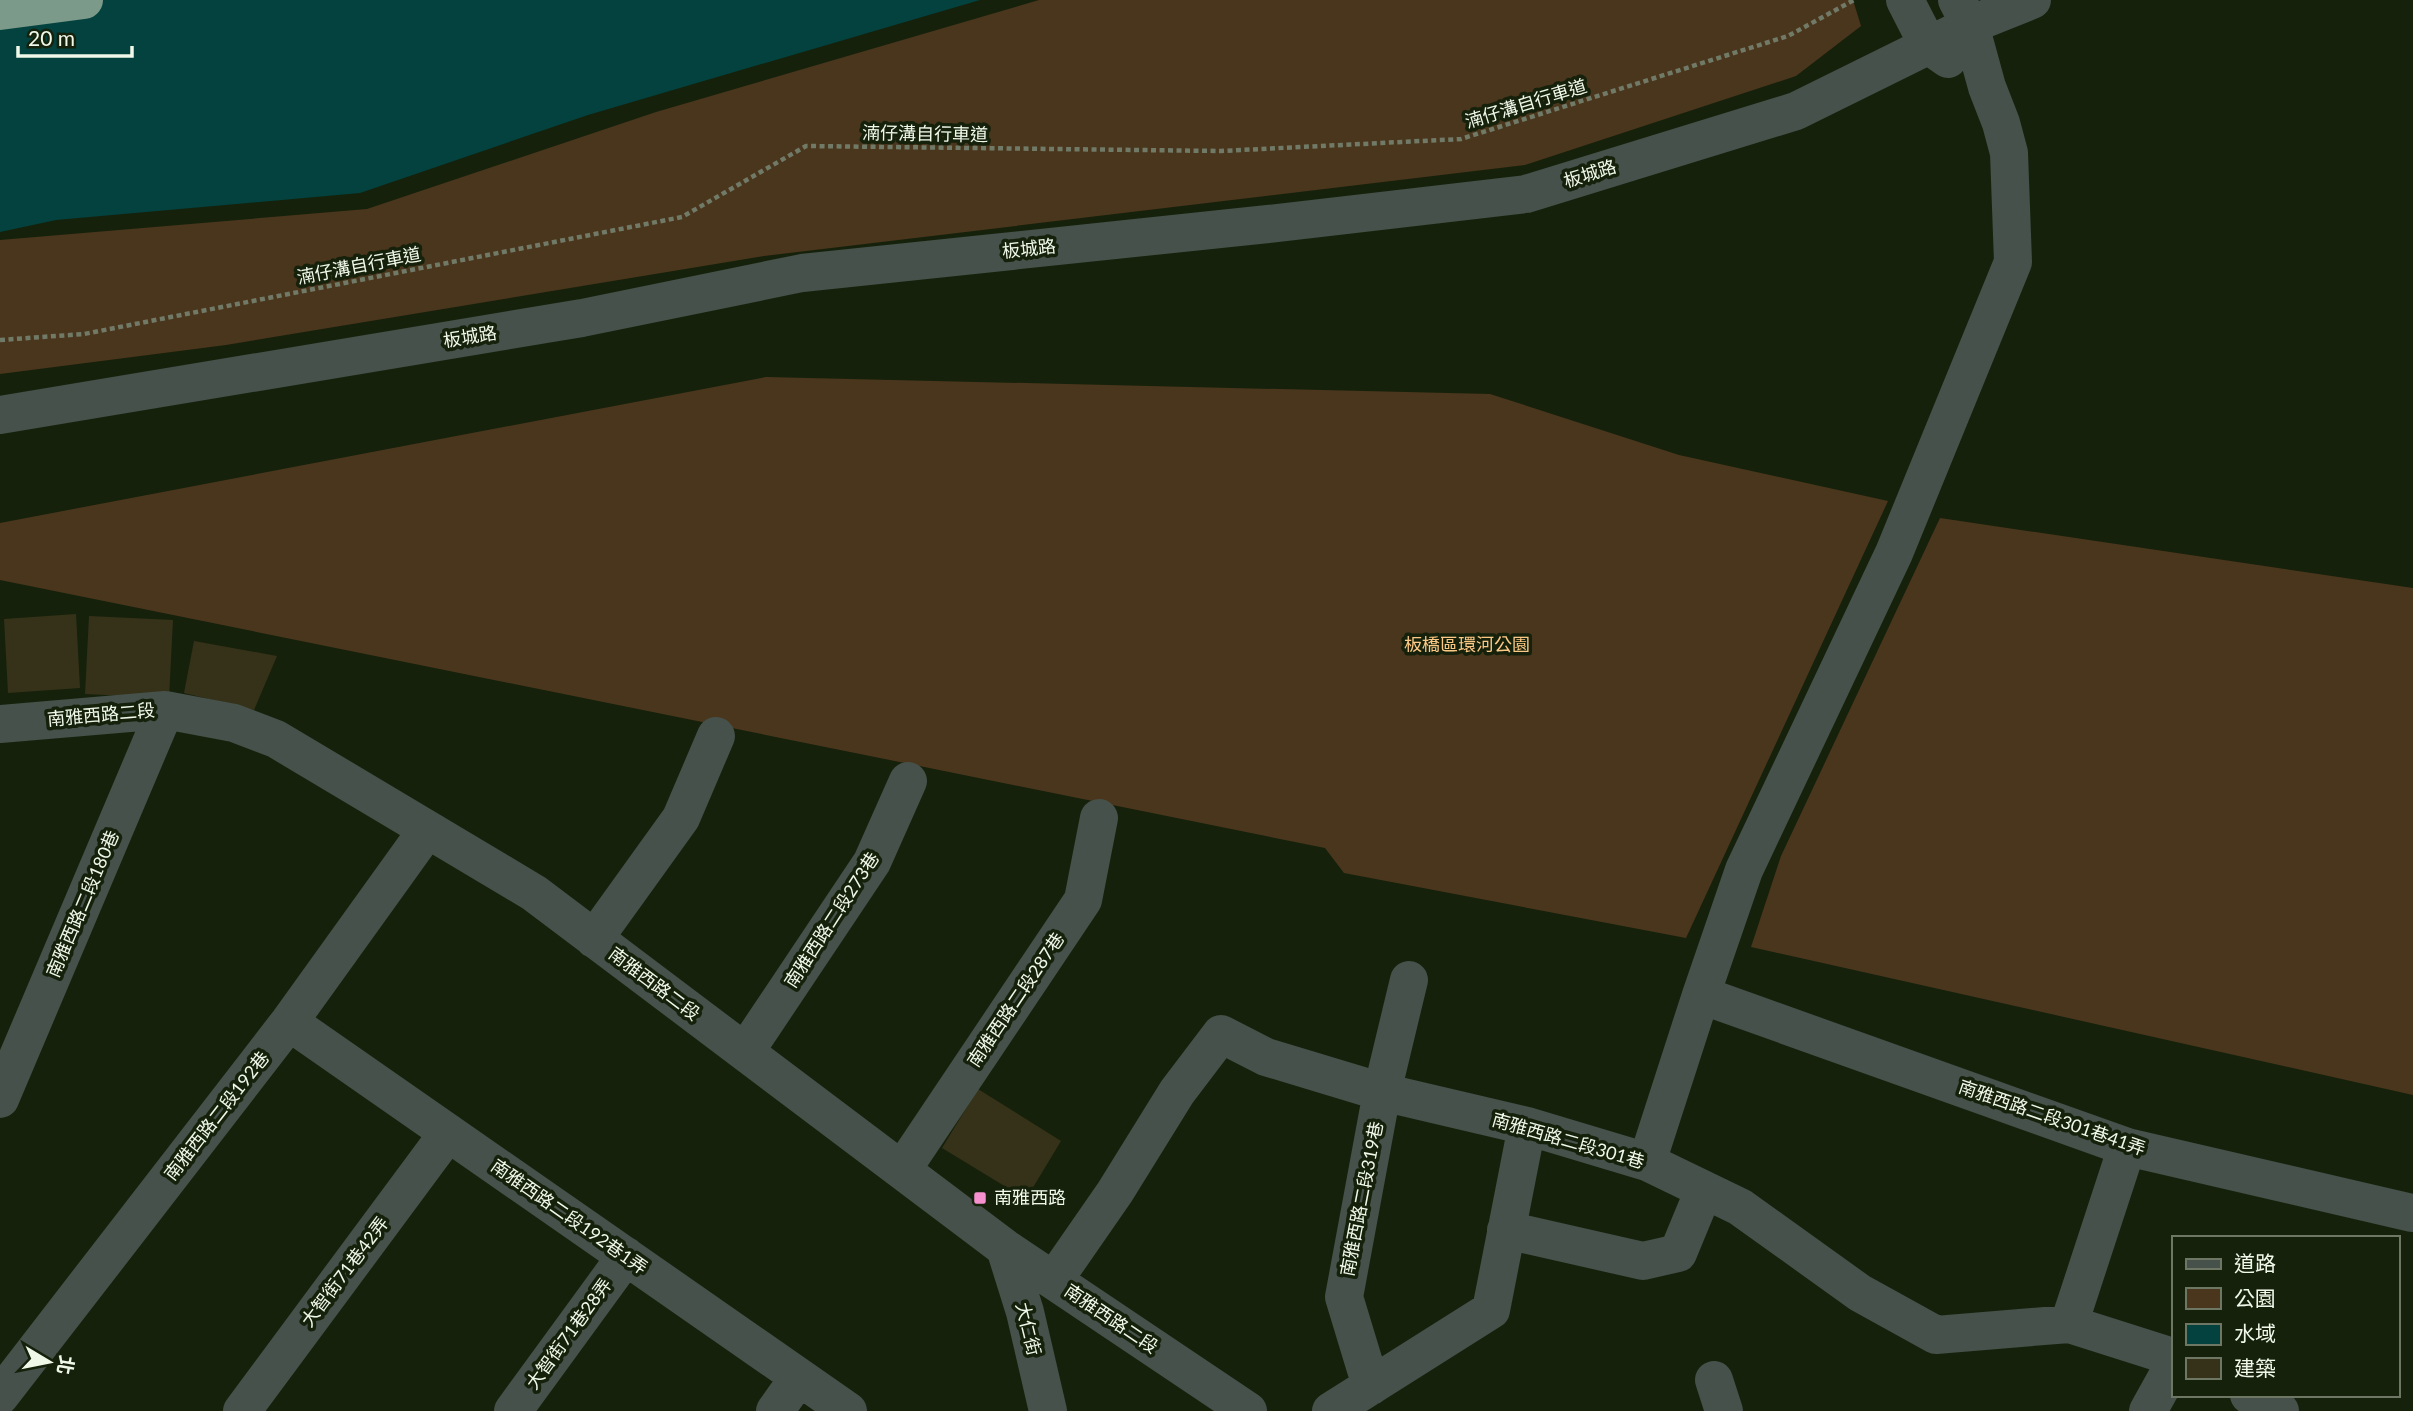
<svg xmlns="http://www.w3.org/2000/svg" width="2413" height="1411" viewBox="0 0 2413 1411" font-family="Lato,'Noto Sans TC',sans-serif">
	<style>
		.green { fill: #4a361d }
		.water { fill: #03423f }
		.building { fill: #363219 }
		.lines { fill: none; stroke-linecap: round; stroke-linejoin: round }
		.path { stroke: #707a67; stroke-width: 4.5; stroke-dasharray: 5 3.5; stroke-linecap: butt }
		.minor { stroke: #45514a; stroke-width: 38 }
		.highway { stroke: #7c9a89; stroke-width: 38 }
		.poi-dot { fill: #f690cf; stroke: #16210b; stroke-width: 2.5 }
		.labels { text-anchor: middle; stroke-width: 7; stroke-linejoin: round; paint-order: stroke }
		.street-label { font-size: 18px; fill: #f0f8ea; stroke: #16210b }
		.park-label { font-size: 18px; fill: #fcc886; stroke: #16210b }
		.poi-label { font-size: 18px; fill: #f0f8ea; stroke: #16210b; text-anchor: start }
	</style>
	<rect width="100%" height="100%" fill="#16210b"/>
	<path class="green" d="M1039,0H1853L1861,26L1796,76L1525,165L764,256L226,345L0,374V240L367,209L656,112Z
		M766,377L1490,394L1679,455L1888,501L1686,938L1344,873L1325,848L0,580V523Z
		M1940,518L2413,588V1095L1751,947L1781,856Z"/>
	<path class="water" d="M65,0H980L588,115L360,193L56,220L0,232V24Z"/>
	<path class="building" d="M76,614L80,688L8,693L4,619Z
		M89,616L173,620L169,698L85,694Z
		M194,641L277,656L254,710L184,693Z
		M978,1089L1061,1141L1026,1199L942,1148Z"/>
	<g class="lines">
		<path class="path" d="M0,340L84,334L682,217L806,146L1221,151L1461,139L1788,36L1854,0"/>
		<path class="minor" d="M1905,0L1928,45L1948,59
			M0,415L582,318L802,273L1268,224L1526,194L1796,111L1970,25L2032,0
			M0,724L165,710L234,723L276,739L534,893L1005,1248L1248,1411
			M594,939L681,818L716,736
			M1701,995L2127,1147L2412,1213
			M289,1022L848,1411
			M745,1052L872,862L908,781
			M0,1099L165,710
			M1647,1162L1701,995L1744,870L1894,553L2013,262L2009,153L2001,123L1987,87L1970,25L1957,0
			M902,1170L1083,900L1099,818
			M1506,1230L1643,1261L1678,1253L1704,1190
			M1005,1248L1025,1312L1048,1411
			M1054,1280L1115,1192L1177,1092L1221,1034L1266,1057L1382,1092L1527,1126L1647,1162L1740,1207L1860,1293L1936,1335L2069,1324L2173,1357
			M2069,1324L2127,1147
			M1714,1380L1724,1411
			M1371,1386L1344,1297L1382,1092L1409,980
			M2249,1395L2280,1411
			M0,1396L289,1022L427,830
			M242,1411L448,1133
			M513,1411L626,1256
			M775,1411L799,1377
			M1331,1411L1491,1310L1527,1126
			M2148,1411L2173,1366"/>
		<path class="highway" d="M0,11L84,0"/>
	</g>
	<rect class="poi-dot" x="973" y="1191" width="14" height="14" rx="3.5"/>
	<g class="labels">
		<g class="street-label">
			<text transform="translate(1526 104) rotate(-17)" y="6">湳仔溝自行車道</text>
			<text transform="translate(925 134) rotate(1)" y="6">湳仔溝自行車道</text>
			<text transform="translate(1590 174) rotate(-17)" y="6">板城路</text>
			<text transform="translate(1029 249) rotate(-6)" y="6">板城路</text>
			<text transform="translate(359 266) rotate(-11)" y="6">湳仔溝自行車道</text>
			<text transform="translate(470 337) rotate(-9)" y="6">板城路</text>
			<text transform="translate(101 715) rotate(-5)" y="6">南雅西路二段</text>
			<text transform="translate(83 904) rotate(-67)" y="6">南雅西路二段180巷</text>
			<text transform="translate(832 920) rotate(-57)" y="6">南雅西路二段273巷</text>
			<text transform="translate(654 984) rotate(37)" y="6">南雅西路二段</text>
			<text transform="translate(1016 1000) rotate(-56)" y="6">南雅西路二段287巷</text>
			<text transform="translate(217 1116) rotate(-52)" y="6">南雅西路二段192巷</text>
			<text transform="translate(2052 1118) rotate(19)" y="6">南雅西路二段301巷41弄</text>
			<text transform="translate(1568 1141) rotate(16)" y="6">南雅西路二段301巷</text>
			<text transform="translate(1362 1199) rotate(-79)" y="6">南雅西路二段319巷</text>
			<text transform="translate(569 1217) rotate(35)" y="6">南雅西路二段192巷1弄</text>
			<text transform="translate(345 1272) rotate(-53)" y="6">大智街71巷42弄</text>
			<text transform="translate(1111 1319) rotate(34)" y="6">南雅西路二段</text>
			<text transform="translate(1028 1329) rotate(76)" y="6">大仁街</text>
			<text transform="translate(569 1334) rotate(-54)" y="6">大智街71巷28弄</text>
		</g>
		<g class="park-label">
			<text x="1467" y="651">板橋區環河公園</text>
		</g>
		<g class="poi-label">
			<text x="994" y="1204">南雅西路</text>
		</g>
	</g>
	<rect x="2172" y="1236" width="228" height="161" fill="#16210b" stroke="#6d7764" stroke-width="2"/>
	<rect x="2186" y="1259" width="35" height="10" fill="#45514a" stroke="#6d7764" stroke-width="2"/>
	<text x="2234" y="1271" font-size="21" fill="#f0f8ea">道路</text>
	<rect x="2186" y="1288" width="35" height="21" fill="#4a361d" stroke="#6d7764" stroke-width="2"/>
	<text x="2234" y="1306" font-size="21" fill="#f0f8ea">公園</text>
	<rect x="2186" y="1324" width="35" height="21" fill="#03423f" stroke="#6d7764" stroke-width="2"/>
	<text x="2234" y="1341" font-size="21" fill="#f0f8ea">水域</text>
	<rect x="2186" y="1358" width="35" height="21" fill="#363219" stroke="#6d7764" stroke-width="2"/>
	<text x="2234" y="1376" font-size="21" fill="#f0f8ea">建築</text>
	<g transform="translate(49 1362) rotate(100)" stroke="#16210b" stroke-width="5" paint-order="stroke">
	<path d="M0-5L12 26L0 18L-12 26Z" fill="#f0f8ea"/>
	<text y="-10" font-size="19" font-weight="bold" text-anchor="middle" fill="#f0f8ea">北</text>
	</g>
	<path d="M18 46v10h114v-10" fill="none" stroke="#f0f8ea" stroke-width="3.5"/>
	<text x="28" y="46" font-size="21" fill="#f0f8ea" stroke="#16210b" stroke-width="5" paint-order="stroke">20 m</text>
</svg>
